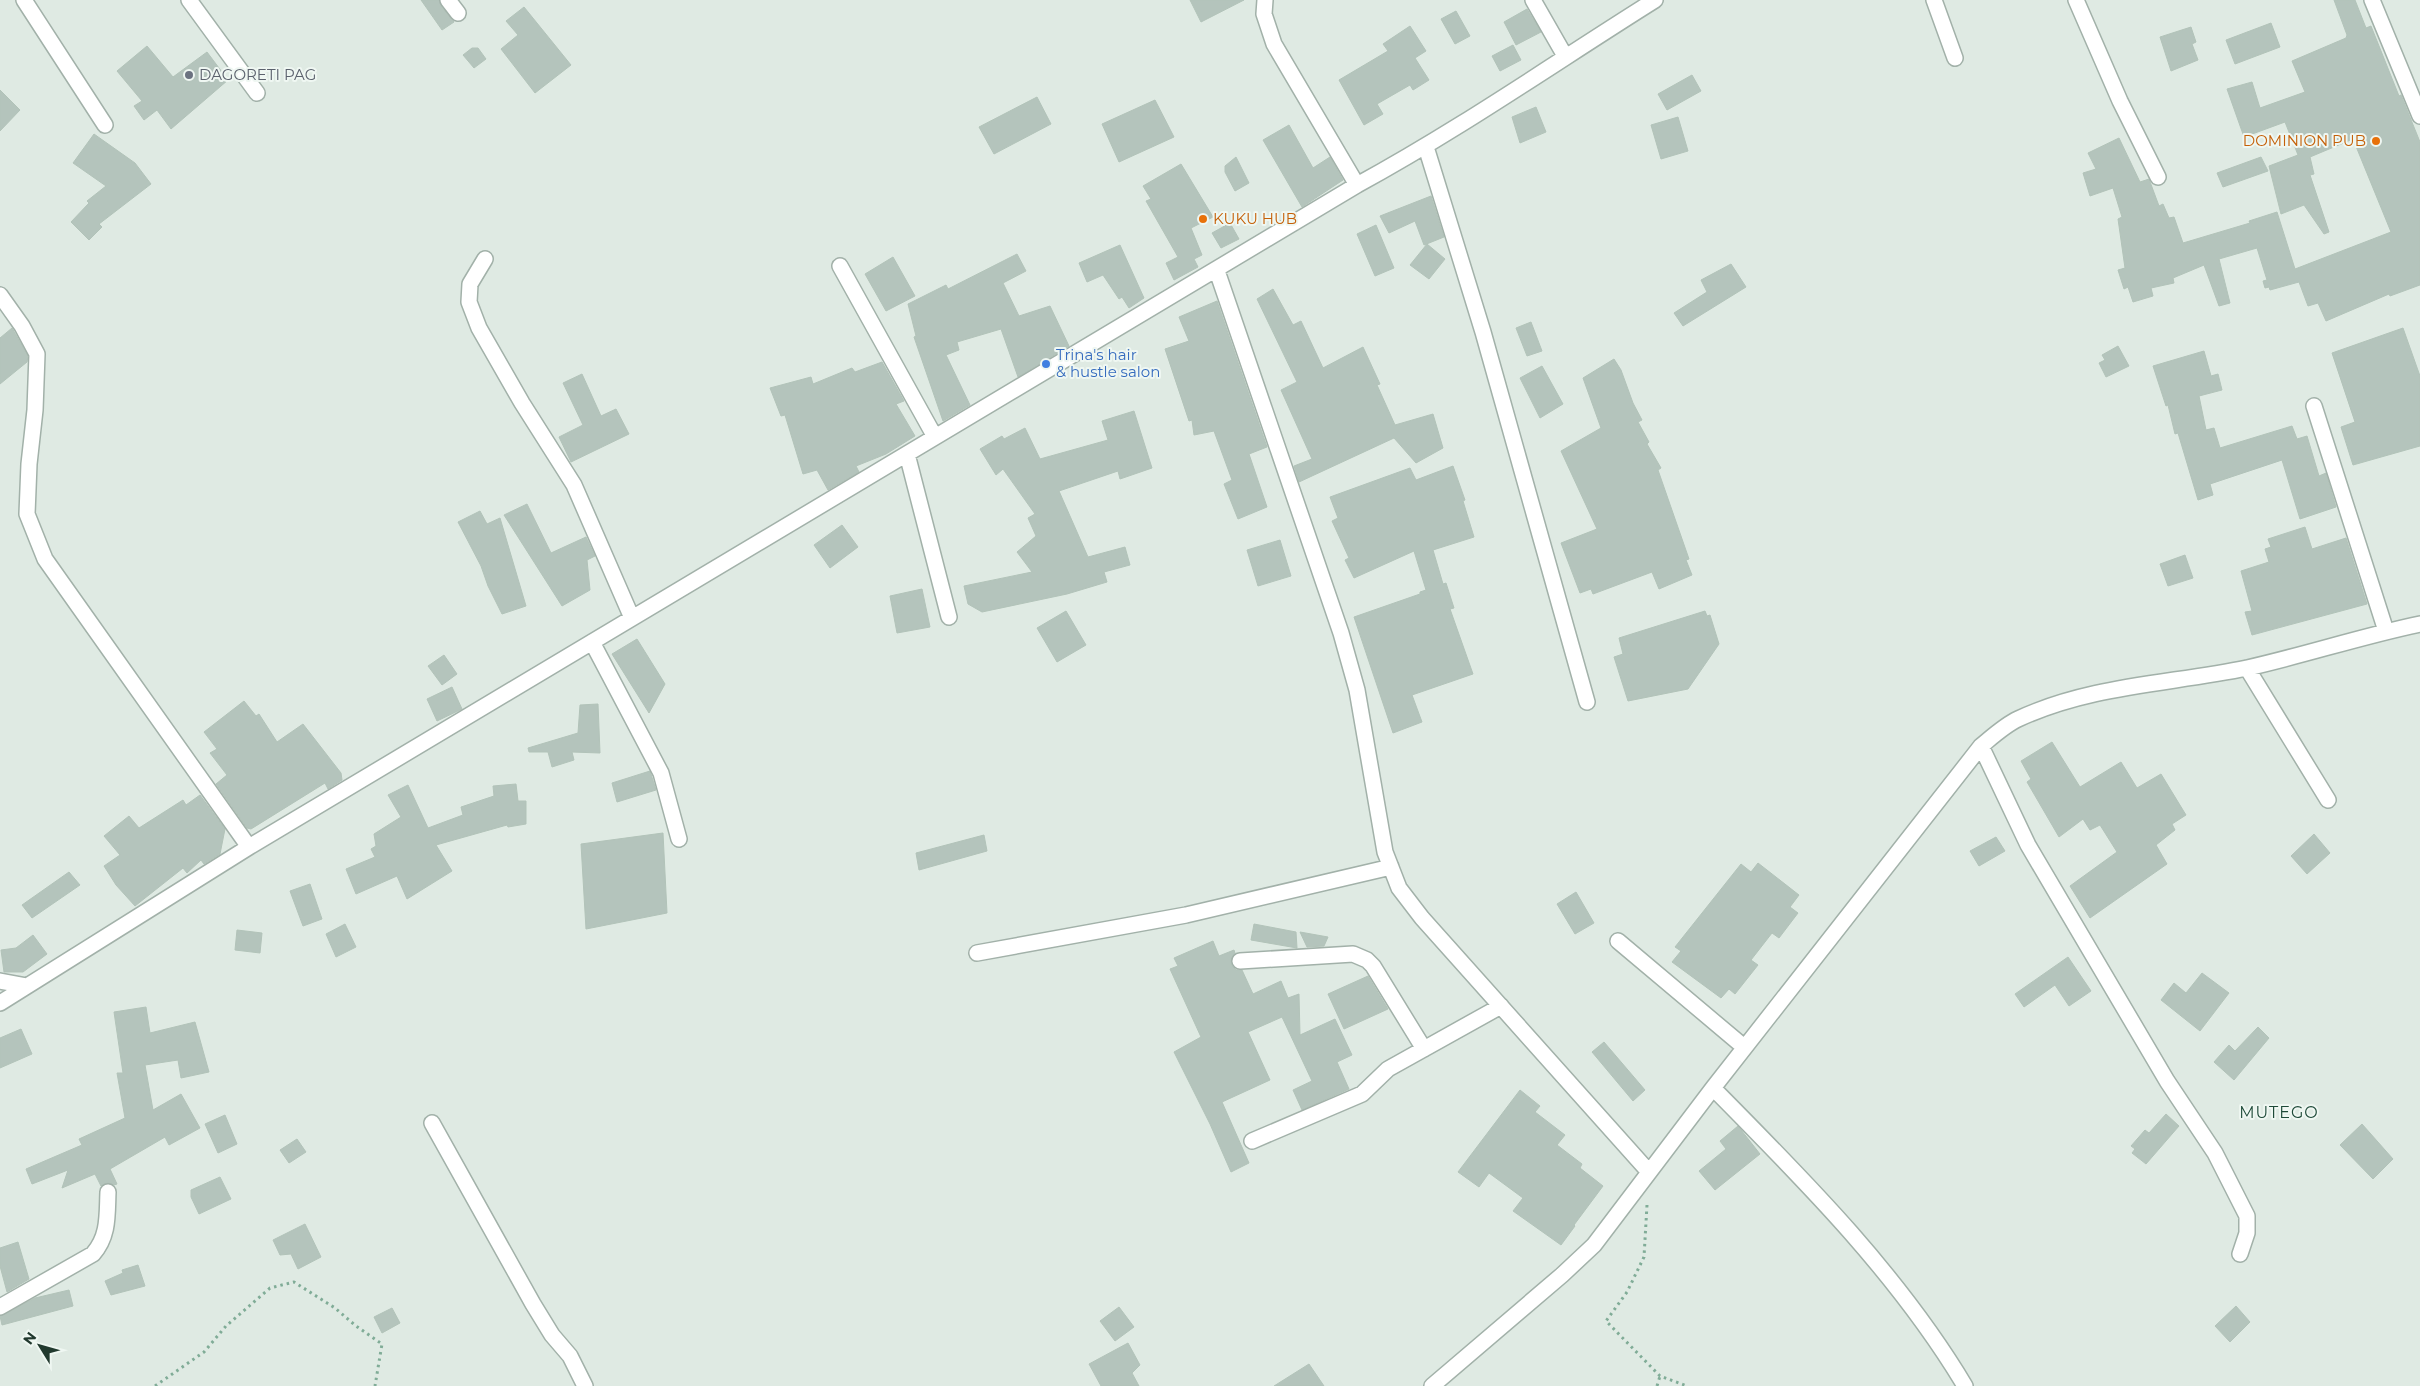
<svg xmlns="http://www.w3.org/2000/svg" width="2420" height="1386" viewBox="0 0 2420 1386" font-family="Montserrat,sans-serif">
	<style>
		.building { fill: #b4c4bc; stroke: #b2c3b9 }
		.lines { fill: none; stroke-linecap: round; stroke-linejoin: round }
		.minor-casing { stroke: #a2b1a9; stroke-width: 18 }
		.path { stroke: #80ac97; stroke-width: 3; stroke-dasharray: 2.5 4; stroke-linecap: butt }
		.minor { stroke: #fff; stroke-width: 15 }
		.worship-dot { fill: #6b7280; stroke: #eff7f2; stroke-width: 2 }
		.food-dot { fill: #e8710a; stroke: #eff7f2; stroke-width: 2 }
		.shop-dot { fill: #3f7fe0; stroke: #eff7f2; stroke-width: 2 }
		.labels { text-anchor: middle; stroke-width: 4; stroke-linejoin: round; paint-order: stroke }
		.worship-label { font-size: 15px; fill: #5b616d; stroke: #eff7f2; text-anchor: start }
		.food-label { font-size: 15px; fill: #c56008; stroke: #eff7f2; text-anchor: end }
		.shop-label { font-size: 15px; fill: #366cbe; stroke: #eff7f2; text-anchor: start }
		.neighbourhood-label { font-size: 16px; letter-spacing: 1px; fill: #1e4a38; stroke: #eff7f2 }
	</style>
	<rect width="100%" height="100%" fill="#dfeae3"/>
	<path class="building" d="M421,0H439L441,6L454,22L442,30Z
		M1190,0H1244L1201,22Z
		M2334,0H2355L2366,28L2371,26L2399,96L2401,95L2420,142V285L2390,296L2389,294L2326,321L2318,303L2308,306L2299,282L2270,290L2269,287L2265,288L2263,281L2267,280L2257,248L2219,259L2230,303L2219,306L2204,265L2173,278L2174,283L2151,288L2153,296L2133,302L2128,287L2124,289L2118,270L2125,268L2118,219L2122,217L2113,188L2090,196L2083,173L2096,169L2088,153L2119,138L2140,182L2149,179L2159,206L2163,204L2169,218L2174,217L2183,243L2250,223L2249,221L2277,212L2295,269L2391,232L2353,139L2310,157L2314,174L2310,175L2329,232L2324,234L2304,205L2281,214L2269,166L2298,155L2285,122L2244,137L2227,89L2252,82L2260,108L2305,92L2292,61L2346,38L2347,35Z
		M524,7L571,65L535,93L501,49L518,35L506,21Z
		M1527,9L1541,32L1516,45L1504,22Z
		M1456,11L1470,36L1455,44L1441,19Z
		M2271,23L2280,47L2235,64L2226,40Z
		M1410,26L1426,51L1415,58L1429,80L1413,90L1410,85L1377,104L1383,114L1364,125L1339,80L1388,51L1383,44Z
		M2191,27L2196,42L2192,44L2198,60L2171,71L2160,37Z
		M1513,45L1521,60L1500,71L1492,56Z
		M147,46L173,77L207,52L228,80L171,129L157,110L144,120L134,106L142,101L117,71Z
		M472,48H478L486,59L474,68L463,55Z
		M1692,75L1701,91L1667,110L1658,94Z
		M0,90L20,110L0,131Z
		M1037,97L1051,124L994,154L979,127Z
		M1155,100L1174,137L1119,162L1102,124Z
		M1536,107L1546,132L1520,143L1512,117Z
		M1678,117L1688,151L1661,159L1651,125Z
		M1289,125L1313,168L1330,157L1343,180L1302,207L1263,140Z
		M94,134L135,163L151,184L99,224L102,227L89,240L71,222L89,203L87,201L106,186L73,163Z
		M1236,157L1249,183L1235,191L1225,172V166Z
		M2261,157L2268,171L2223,187L2217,173Z
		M1181,164L1213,217L1191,228L1202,255L1194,259L1198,267L1174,280L1166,263L1178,257L1146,201L1151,199L1143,186Z
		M1431,196L1444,237L1424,245L1415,221L1389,233L1380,216Z
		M1230,223L1239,239L1221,248L1212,233Z
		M1376,225L1394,268L1375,276L1357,234Z
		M1427,244L1445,259L1429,279L1410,265Z
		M1120,245L1144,298L1129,308L1122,297L1119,299L1103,275L1087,282L1079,263Z
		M1017,254L1026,271L1003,283L1019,316L1050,306L1069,346L1018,377L1001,329L957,342L959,350L946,355L970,405L943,421L914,337L916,336L908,304L946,285L948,289Z
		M893,257L915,296L886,311L865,274Z
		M1731,264L1746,287L1683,326L1674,313L1707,292L1701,280Z
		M1273,289L1293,325L1301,321L1323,368L1363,347L1380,384L1377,385L1395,425L1433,414L1443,448L1416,463L1394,438L1299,482L1294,466L1312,459L1281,390L1297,382L1257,299Z
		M1217,301L1267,447L1249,454L1267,507L1238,519L1224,484L1232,480L1214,431L1194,435L1192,420L1189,421L1165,349L1189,341L1179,317Z
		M1531,322L1542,351L1527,356L1516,328Z
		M12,328L28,356L27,362L0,384V338Z
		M2403,328L2420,376V446L2353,465L2341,427L2355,422L2332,353Z
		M2118,346L2129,366L2106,377L2099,363L2105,360L2102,355Z
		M2204,351L2211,376L2218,374L2222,390L2199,396L2206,430L2214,428L2220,448L2292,426L2297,439L2307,436L2319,476L2326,473L2336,507L2300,519L2282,460L2210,484L2213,495L2198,500L2178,433L2175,434L2168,405L2166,406L2153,366Z
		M1614,359L1621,370L1633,403L1642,420L1638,422L1649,442L1647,444L1661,468L1658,470L1689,559L1686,560L1692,575L1659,589L1652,572L1593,594L1591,589L1580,593L1561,543L1597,529L1561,451L1601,428L1583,378Z
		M882,362L904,401L896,404L915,436L886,454L856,466L859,472L828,490L817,470L803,474L785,415L781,416L770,388L811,377L813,384L852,368L855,372Z
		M1542,366L1563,404L1540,418L1520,378Z
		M582,374L601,416L616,409L629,434L571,462L559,437L583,425L563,383Z
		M1134,411L1152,468L1120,479L1118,471L1059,491L1088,557L1125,547L1130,565L1104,572L1107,582L1067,594L982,612L968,604L964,586L1032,572L1017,552L1036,536L1028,518L1035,514L1003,469L996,475L980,449L1002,436L1004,439L1025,428L1040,459L1108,440L1102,421Z
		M1453,466L1465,500L1463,501L1474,537L1433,550L1443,584L1446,583L1454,608L1450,609L1473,674L1412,695L1422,722L1393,733L1354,617L1420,594V592L1426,590L1414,551L1354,578L1345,560L1349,558L1332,521L1338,518L1330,497L1410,468L1416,480Z
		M527,504L551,553L586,537L595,556L587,560L590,590L562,606L504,515Z
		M480,511L487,524L500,518L526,606L502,614L488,586L481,566L458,522Z
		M842,525L858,547L830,568L814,545Z
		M2305,527L2312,549L2346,538L2367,604L2252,635L2245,612L2252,611L2241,571L2269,562L2265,549L2271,547L2268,539Z
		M1280,540L1291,576L1258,586L1247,550Z
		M2185,555L2193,578L2168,586L2160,564Z
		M922,589L930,627L897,633L890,596Z
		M1066,611L1086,645L1057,662L1037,628Z
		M1705,611L1707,616L1710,615L1719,644L1688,689L1628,701L1614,657L1623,654L1619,638Z
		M637,639L665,684L649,713L612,654Z
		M444,655L457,674L442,685L428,666Z
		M452,687L462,709L437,721L427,699Z
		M244,701L256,716L259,714L277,742L303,724L341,773L342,780L328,789L325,783L251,829L247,828L216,784L227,775L210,753L217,749L204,732Z
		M598,704L600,753L572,752L574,760L552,767L548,752H529L528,748L578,733L580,705Z
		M2052,742L2080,787L2121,762L2137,788L2161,774L2186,815L2172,824L2175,830L2156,845L2167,864L2090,918L2070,886L2117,852L2100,825L2090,830L2083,819L2059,837L2027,782L2031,779L2021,761Z
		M650,771L656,790L617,802L612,783Z
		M516,784L518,801H526V824L508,827L507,825L436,845L452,871L407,899L397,876L356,894L346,869L375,857L371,849L376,846L374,834L401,817L388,795L408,785L428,828L463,815L461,807L494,796L493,786Z
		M200,795L225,829L220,854L204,864L201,860L187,873L183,868L135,906L116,885L104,866L120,855L104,836L129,816L139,828L183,800L186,805Z
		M663,833L667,913L586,929L581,844Z
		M2314,834L2330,853L2307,874L2291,856Z
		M984,835L987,851L919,870L916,853Z
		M1996,837L2005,851L1979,866L1970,851Z
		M1758,863L1799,895L1790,907L1798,913L1779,938L1772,933L1751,960L1758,965L1735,994L1729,989L1721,998L1672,962L1681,951L1675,947L1741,864L1751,872Z
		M69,872L80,885L32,918L22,905Z
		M310,884L322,919L303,926L290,891Z
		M1576,892L1594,923L1575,934L1557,904Z
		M345,924L356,947L336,957L326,934Z
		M1254,924L1296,932L1297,948L1251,940Z
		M237,930L262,933L260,953L235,950Z
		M1300,932L1328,937L1324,946L1307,947Z
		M33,935L47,954L23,972H4L1,950L16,948Z
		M1213,941L1219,956L1234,950L1235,953L1231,961L1232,966L1236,970H1242L1253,994L1281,981L1288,998L1299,994L1300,1035L1335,1019L1352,1055L1337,1062L1349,1089L1302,1110L1293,1090L1312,1081L1282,1017L1248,1032L1270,1080L1222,1102L1249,1163L1231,1172L1210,1124L1174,1052L1201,1037L1170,969L1178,966L1174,958Z
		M2068,957L2091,991L2069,1006L2055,985L2024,1007L2015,994Z
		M2202,973L2229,993L2200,1031L2161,1000L2174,983L2186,993Z
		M1368,976L1388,1009L1344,1029L1328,994Z
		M146,1007L150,1033L195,1022L209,1072L181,1078L178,1060L145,1065L153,1110L181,1094L200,1128L169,1145L165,1137L110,1169L117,1184L114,1185L108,1183L101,1186L95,1174L62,1188L68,1170L32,1184L26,1169L82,1145L79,1139L125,1118L117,1073H123L114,1012Z
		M2258,1027L2269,1038L2234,1080L2214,1062L2229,1045L2235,1051Z
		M21,1029L32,1054L0,1068V1038Z
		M1604,1042L1645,1090L1633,1101L1592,1052Z
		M1520,1090L1540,1106L1535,1112L1565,1135L1557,1145L1582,1164L1580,1168L1603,1186L1574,1225L1575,1226L1561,1245L1513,1211L1523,1198L1489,1173L1479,1187L1458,1172Z
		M2166,1114L2179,1126L2146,1164L2132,1153L2135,1149L2131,1146L2145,1130L2149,1133Z
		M225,1115L237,1144L218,1153L205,1124Z
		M2362,1124L2393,1159L2373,1179L2340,1145Z
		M1738,1126L1760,1154L1715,1190L1699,1171L1726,1149L1720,1141Z
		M297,1139L306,1152L289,1163L280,1150Z
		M220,1177L231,1199L199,1214L191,1197V1190Z
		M305,1224L321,1257L298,1269L291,1254L280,1255L273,1240Z
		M18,1242L29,1279L7,1292L0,1266V1248Z
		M138,1265L145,1286L111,1295L105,1281L123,1273L122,1270Z
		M69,1290L73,1306L2,1325L0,1316L35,1298Z
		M2236,1306L2250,1322L2230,1342L2215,1326Z
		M1119,1307L1134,1327L1115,1341L1100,1321Z
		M392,1308L400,1323L382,1333L374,1317Z
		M1128,1343L1140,1365L1132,1373L1139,1386H1101L1089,1364Z
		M1309,1364L1324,1386H1274Z"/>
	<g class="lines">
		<g class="minor-casing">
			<path id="minor" d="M24,0L105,125
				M189,0L257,93
				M448,0L458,13
				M1265,0L1264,14L1274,44L1357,185
				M1533,0L1565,56
				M1934,0L1955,58
				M2076,0L2120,101L2158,177
				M2372,0L2420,116
				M1426,147L1483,332L1587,702
				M485,259L470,284L469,302L479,328L522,403L574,485L632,618
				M840,266L935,437
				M1217,271L1341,633L1357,690L1385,852L1399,888L1422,918L1649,1172
				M0,295L22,326L37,354L35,410L29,464L27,514L45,559L249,847
				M2314,406L2386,631
				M907,454L949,617
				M592,642L661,773L679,839
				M2247,668L2328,800
				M1981,746L2028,845L2167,1081L2215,1153L2247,1216V1233L2240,1254
				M1618,941L1744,1047
				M977,953L1186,915L1391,867
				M1240,961L1353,954L1367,960L1373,966L1424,1049
				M0,981L27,986
				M0,1003L249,847L1357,185C1460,129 1556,62 1655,0
				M1713,1088C1804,1180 1898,1274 1965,1386
				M432,1123L533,1304L552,1335L570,1356L585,1386
				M1252,1141L1362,1094L1388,1069L1501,1006
				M0,1307L93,1254C109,1236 107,1215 108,1192
				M1432,1386L1562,1275L1594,1245L1713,1088L1981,746C1992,737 2005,725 2018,719C2091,685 2170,684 2247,668C2305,655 2362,636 2420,624"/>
		</g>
		<path class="path" d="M1647,1205L1644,1257L1627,1292L1606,1321L1660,1376L1687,1386
			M155,1386L204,1352L226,1326L270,1288L294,1282L335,1308L356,1326L382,1344L375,1386
			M1657,1386L1660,1376"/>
		<use href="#minor" class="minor"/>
	</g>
	<circle class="worship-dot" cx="189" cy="75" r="5"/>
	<g class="food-dot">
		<circle cx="2376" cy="141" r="5"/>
		<circle cx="1203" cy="219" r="5"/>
	</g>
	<circle class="shop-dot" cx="1046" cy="364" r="5"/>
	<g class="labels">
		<g class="worship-label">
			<text x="199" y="80">DAGORETI PAG</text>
		</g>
		<g class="food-label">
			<text x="2366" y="146">DOMINION PUB</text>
			<text x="1213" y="224" text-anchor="start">KUKU HUB</text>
		</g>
		<g class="shop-label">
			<text x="1056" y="360">Trina's hair<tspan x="1056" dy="17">&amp; hustle salon</tspan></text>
		</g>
		<g class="neighbourhood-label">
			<text x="2279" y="1118">MUTEGO</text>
		</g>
	</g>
	<g transform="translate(40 1346) rotate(307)" stroke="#eff7f2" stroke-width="4" paint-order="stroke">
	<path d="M0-4L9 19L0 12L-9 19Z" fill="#21392e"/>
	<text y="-8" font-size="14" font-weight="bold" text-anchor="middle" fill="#21392e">N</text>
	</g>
</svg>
